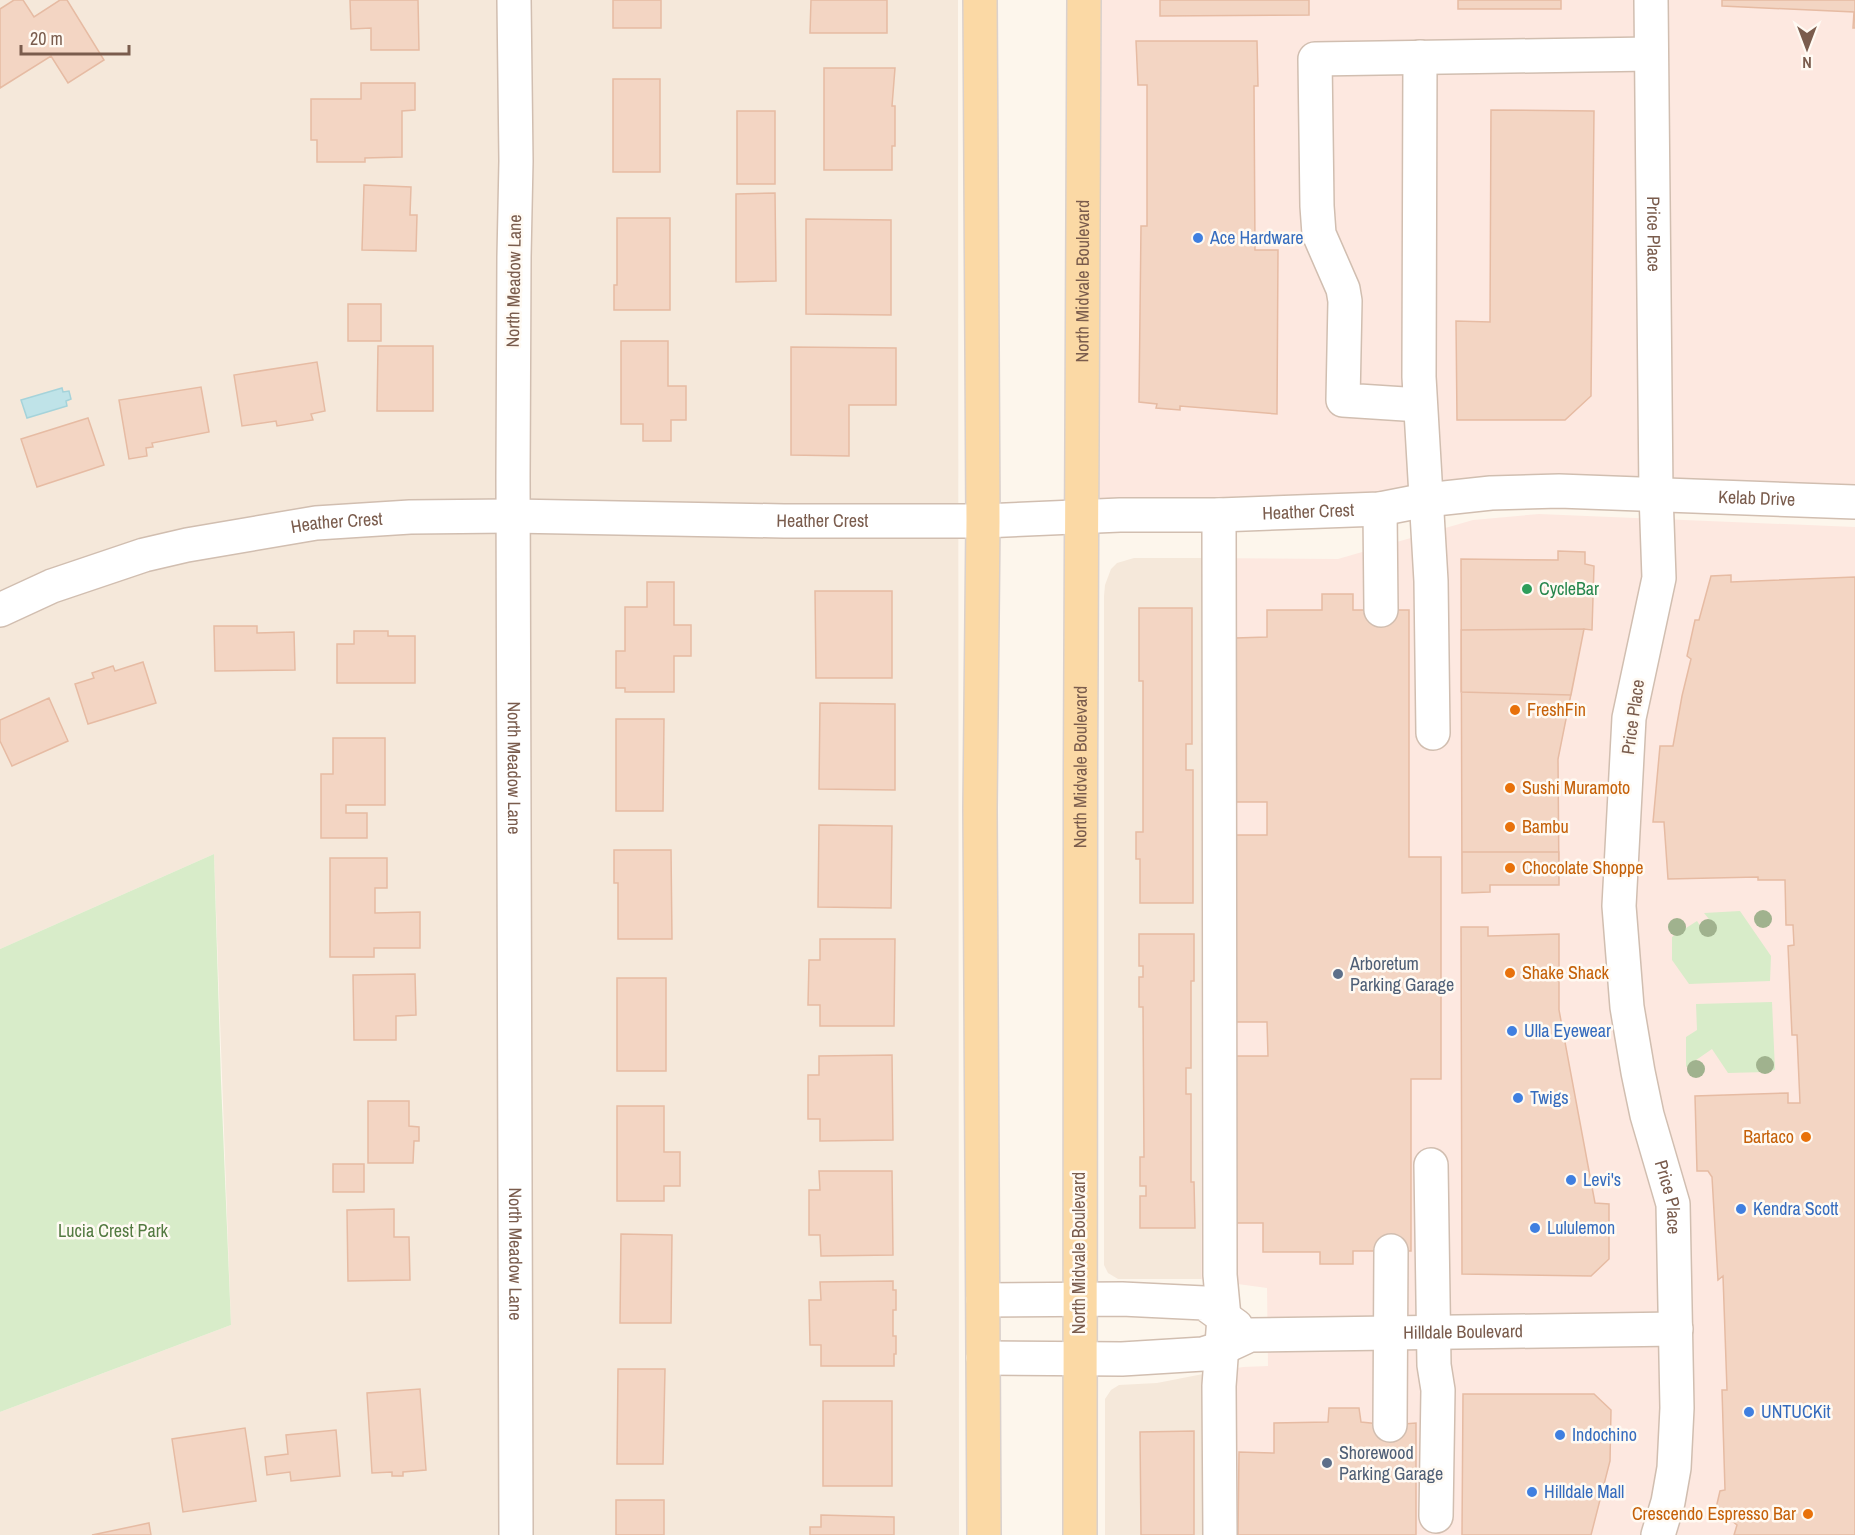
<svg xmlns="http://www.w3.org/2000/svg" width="1855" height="1535" viewBox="0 0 1855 1535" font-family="'Archivo Narrow',sans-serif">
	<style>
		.residential { fill: #f5e8da }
		.commercial { fill: #fde8e0 }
		.green { fill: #d8ecc9 }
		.water { fill: #bfe3e8; stroke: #a5d3da; stroke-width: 1.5 }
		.building { fill: #f3d5c3; stroke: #e6bba3; stroke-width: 1.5 }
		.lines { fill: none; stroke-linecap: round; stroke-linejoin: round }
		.minor-casing { stroke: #d1beb0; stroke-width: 36 }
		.major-casing { stroke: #dad1cd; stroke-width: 36 }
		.minor { stroke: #fff; stroke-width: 33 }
		.major { stroke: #fbd9a5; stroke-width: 33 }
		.tree { fill: #a0b28e }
		.shop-dot { fill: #3f7fe0; stroke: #fffaf3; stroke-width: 2 }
		.leisure-dot { fill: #2e9e5b; stroke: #fffaf3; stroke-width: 2 }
		.food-dot { fill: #e8710a; stroke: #fffaf3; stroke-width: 2 }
		.service-dot { fill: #5c6f8a; stroke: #fffaf3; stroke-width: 2 }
		.labels { text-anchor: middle; stroke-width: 5; stroke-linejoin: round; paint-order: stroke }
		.street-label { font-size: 18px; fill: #7a5c4d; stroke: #fffaf3 }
		.shop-label { font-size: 18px; fill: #366cbe; stroke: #fffaf3; text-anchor: start }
		.leisure-label { font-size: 18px; fill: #27864d; stroke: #fffaf3; text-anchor: start }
		.food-label { font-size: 18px; fill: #c56008; stroke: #fffaf3; text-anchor: start }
		.service-label { font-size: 18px; fill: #4e5e75; stroke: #fffaf3; text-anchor: start }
		.park-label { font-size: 18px; fill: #537a41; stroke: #fffaf3 }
	</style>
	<rect width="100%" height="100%" fill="#fdf6ec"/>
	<path class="residential" d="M0,0H958L959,1535H0V1412L231,1325L214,854L0,949Z
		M1134,558H1202L1201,1279H1118L1108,1273L1104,1265V596L1105,585L1111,569L1117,563Z
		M1203,1374V1535H1105V1399L1111,1390L1119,1385L1157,1383Z"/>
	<path class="commercial" d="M1084,0H1855V502L1082,516Z
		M1539,514L1855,527V1535H1203V1374L1243,1367L1268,1366L1267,1288L1201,1279L1202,558L1338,559L1473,520Z"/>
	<path class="green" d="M214,854L221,1081L231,1325L0,1412V949Z
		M1740,911L1771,956L1770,981L1689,984L1672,960V937L1697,921L1707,936L1717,929L1704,913Z
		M1772,1002L1775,1070L1766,1072L1728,1073L1712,1049L1686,1067V1037L1697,1030L1696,1004Z"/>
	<path class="water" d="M62,388L63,392L69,391L71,399L66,401L67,406L27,418L21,400Z"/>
	<path class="building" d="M14,0H23L34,17L60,0H67L104,60L68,83L51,56L0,88V9Z
		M350,0H418L419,50H371V28L351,29Z
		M613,0H661V28H613Z
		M811,0H887V33H810Z
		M1160,0H1309V15L1160,16Z
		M1458,0H1561V9H1458Z
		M1722,0H1855V28H1853L1854,12L1722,6Z
		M1136,41H1257L1258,86H1254L1255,250H1278L1277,414L1180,406V410L1156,408L1157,404L1139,402L1141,226H1147V85H1138Z
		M824,68H895L892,106H895V146H892V170H824Z
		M613,79H660V172H613Z
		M361,83H415V110L402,111V157L365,158V162H317V140H311V99H361Z
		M1491,110L1594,111L1591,396L1565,420H1457L1456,321L1490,322Z
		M737,111H775V184H737Z
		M364,185L411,187L410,215H417L416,251L362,250Z
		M775,193L776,281L736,282V194Z
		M617,218H670V310H614V285H617Z
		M806,219L891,220V315L806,314Z
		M348,304H381V341H348Z
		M621,341H668V386H686V420H671V441H643V424H621Z
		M378,346H433V411H377Z
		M791,347L896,348V405H849V456L791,455Z
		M317,362L325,411L311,414L313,420L277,426L276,421L242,426L234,375Z
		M201,387L209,432L152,443L153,447L146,448L147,456L129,459L119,400Z
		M88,418L104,465L37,487L21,439Z
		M1558,551L1585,552V564L1594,566L1592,630L1584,629L1558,759L1559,885H1490V892L1462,893L1461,559L1558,560Z
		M1731,575V582L1855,577V1535H1734L1737,1525L1716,1508L1720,1491L1725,1490L1722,1390H1727L1723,1276L1718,1280L1712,1177L1708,1171H1697L1695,1096L1788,1093V1103H1800L1797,1035H1792L1788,946L1794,945L1793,925H1786L1785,880H1758V877L1668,879L1664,822H1653L1660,746H1673L1682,696L1691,659L1687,656L1695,620H1699L1711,576Z
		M647,582H674V625H691V656H674V692H625V688H616V651H625V607H647Z
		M815,591H892V678H816Z
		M1322,594H1353V610H1409V857H1441V1079H1411V1251H1353V1264H1320V1252H1263V1223H1234V1056H1268L1267,1022H1235V835H1267V802H1236V638L1267,637V610H1322Z
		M1139,608H1192V744H1186V770H1193V903H1140V859H1136V832H1143V681H1139Z
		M214,626H257V633L294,632L295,670L215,671Z
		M1584,629L1571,695L1461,692V630Z
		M354,631H388V636H415V683H337V644H354Z
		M143,662L156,703L88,724L75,684L94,678L92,673L113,666L115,671Z
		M49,698L68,741L12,766L0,741V720Z
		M820,703L895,704V790L819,789Z
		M616,719H664L663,811H616Z
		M333,738H385V805H346V813H367V838H321V774H333Z
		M819,825L892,826L891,908L818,907Z
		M614,850H671L672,939H618V883H614Z
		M1462,852H1559V885H1490V892L1462,893Z
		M330,858H387V888H375V913L420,912V948H374V957H330Z
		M1461,927H1488V936L1559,934V1010L1592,1187L1595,1203L1609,1204V1259L1591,1276L1462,1274Z
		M1139,934H1194V981H1191V1068H1186V1094H1191V1182H1194L1195,1228H1140V1196H1146V1186H1140V1157H1144L1143,1007H1139V977H1143V966H1139Z
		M820,939H895L894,1026H820V1005H808L809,960H820Z
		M415,974L416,1015L396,1016V1040H354L353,975Z
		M617,978H666V1071H617Z
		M892,1055L893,1140L820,1141V1119H808V1075H819V1056Z
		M368,1101H409V1126L419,1127V1141H414L413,1163H368Z
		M617,1106H664V1152H680V1186H664V1201H617Z
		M333,1164H364V1192H333Z
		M819,1171H892L893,1255L821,1256L820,1235H809V1190H820Z
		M394,1209V1237H409L410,1280L348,1281L347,1210Z
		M621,1234L672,1235L671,1323H620Z
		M893,1281V1290H896V1310H893V1336H896V1354H894V1366H821V1345H810L809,1300H821L820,1282Z
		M618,1369H665L663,1464H617Z
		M420,1389L426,1470L403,1472V1476H392V1472L372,1473L367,1393Z
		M1463,1394H1594L1611,1410L1610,1461L1591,1535H1462Z
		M823,1401H892V1486H823Z
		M1329,1408H1359L1361,1422L1390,1425L1416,1423V1535H1238L1239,1452L1274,1453V1423L1328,1422Z
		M245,1428L256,1501L183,1512L172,1439Z
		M336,1430L340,1476L291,1481L290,1472L267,1475L265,1457L288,1454L286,1435Z
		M1194,1431V1535H1141L1140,1432Z
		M616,1500H664V1535H616Z
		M821,1515L894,1517V1535H810V1527H821Z
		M149,1523L151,1535H92Z"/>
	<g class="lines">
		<g class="minor-casing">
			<g id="minor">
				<path id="s1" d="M514,0L516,161L514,257L513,476L516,1535"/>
				<path id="s2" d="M1651,0L1656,494L1659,578L1629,718L1619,906L1627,1007L1638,1072L1647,1115L1673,1204L1677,1408L1674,1468L1668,1502L1658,1535"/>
				<path d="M1420,57L1419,377L1431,581L1433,733"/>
				<path d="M1420,405L1343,400L1345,301L1343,289L1319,234L1317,206L1315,59L1651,54"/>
				<path d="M1380,509L1381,610"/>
				<path d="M1219,515L1220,1275L1224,1317L1219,1386L1220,1535"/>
				<path id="s3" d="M0,610L52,586L144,555L187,545L316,523L410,517L513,516L784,521H983L1120,515H1219L1380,509L1426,500L1491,493L1559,491L1855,502"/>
				<path d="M1431,1165L1434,1365L1438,1390L1436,1516"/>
				<path d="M983,1300L1122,1299L1204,1303L1236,1326"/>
				<path id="s4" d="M983,1358L1122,1359L1203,1354L1222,1348L1250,1335L1676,1329"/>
				<path d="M1390,1425L1391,1251"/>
			</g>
		</g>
		<g class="major-casing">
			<g id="major">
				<path d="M980,0L983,521L980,809L984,1535"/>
				<path id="s5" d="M1080,1535C1078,1023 1082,512 1084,0"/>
			</g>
		</g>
		<use href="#minor" class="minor"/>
		<use href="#major" class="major"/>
	</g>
	<g class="tree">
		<circle cx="1763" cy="919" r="9"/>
		<circle cx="1677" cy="927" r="9"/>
		<circle cx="1708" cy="928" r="9"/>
		<circle cx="1765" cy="1065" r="9"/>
		<circle cx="1696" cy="1069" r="9"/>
	</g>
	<g class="shop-dot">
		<circle cx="1198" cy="238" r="6"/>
		<circle cx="1512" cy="1031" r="6"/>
		<circle cx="1518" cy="1098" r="6"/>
		<circle cx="1571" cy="1180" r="6"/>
		<circle cx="1741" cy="1209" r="6"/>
		<circle cx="1535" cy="1228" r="6"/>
		<circle cx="1749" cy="1412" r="6"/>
		<circle cx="1560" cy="1435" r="6"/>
		<circle cx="1532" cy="1492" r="6"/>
	</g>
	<circle class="leisure-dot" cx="1527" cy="589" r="6"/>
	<g class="food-dot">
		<circle cx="1515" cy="710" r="6"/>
		<circle cx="1510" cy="788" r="6"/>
		<circle cx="1510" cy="827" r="6"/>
		<circle cx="1510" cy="868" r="6"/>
		<circle cx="1510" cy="973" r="6"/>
		<circle cx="1806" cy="1137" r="6"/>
		<circle cx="1808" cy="1514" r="6"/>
	</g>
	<g class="service-dot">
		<circle cx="1338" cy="974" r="6"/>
		<circle cx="1327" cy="1463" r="6"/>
	</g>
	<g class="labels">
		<g class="street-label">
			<text dy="6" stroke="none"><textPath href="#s2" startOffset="234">Price Place</textPath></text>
			<text transform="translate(514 281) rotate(-89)" y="6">North Meadow Lane</text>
			<text dy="6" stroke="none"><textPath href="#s5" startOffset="1254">North Midvale Boulevard</textPath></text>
			<text dy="6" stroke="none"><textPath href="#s3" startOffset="1772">Kelab Drive</textPath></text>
			<text dy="6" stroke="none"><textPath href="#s3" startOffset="1322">Heather Crest</textPath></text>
			<text dy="6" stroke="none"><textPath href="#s3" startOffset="836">Heather Crest</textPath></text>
			<text dy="6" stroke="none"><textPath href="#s3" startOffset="350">Heather Crest</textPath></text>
			<text transform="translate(1633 717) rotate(-82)" y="6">Price Place</text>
			<text dy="6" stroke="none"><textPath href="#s1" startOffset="768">North Meadow Lane</textPath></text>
			<text dy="6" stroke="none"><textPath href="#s5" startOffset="768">North Midvale Boulevard</textPath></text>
			<text dy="6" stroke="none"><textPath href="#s2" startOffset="1206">Price Place</textPath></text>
			<text dy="6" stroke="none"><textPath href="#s1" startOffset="1254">North Meadow Lane</textPath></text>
			<text transform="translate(1079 1253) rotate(-90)" y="6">North Midvale Boulevard</text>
			<text dy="6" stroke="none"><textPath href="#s4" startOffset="484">Hilldale Boulevard</textPath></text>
		</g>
		<g class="shop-label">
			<text x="1210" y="244">Ace Hardware</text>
			<text x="1524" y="1037">Ulla Eyewear</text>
			<text x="1530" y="1104">Twigs</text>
			<text x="1583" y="1186">Levi's</text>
			<text x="1753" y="1215">Kendra Scott</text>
			<text x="1547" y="1234">Lululemon</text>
			<text x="1761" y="1418">UNTUCKit</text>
			<text x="1572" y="1441">Indochino</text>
			<text x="1544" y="1498">Hilldale Mall</text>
		</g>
		<g class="leisure-label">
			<text x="1539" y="595">CycleBar</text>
		</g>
		<g class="food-label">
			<text x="1527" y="716">FreshFin</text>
			<text x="1522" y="794">Sushi Muramoto</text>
			<text x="1522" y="833">Bambu</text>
			<text x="1522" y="874">Chocolate Shoppe</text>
			<text x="1522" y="979">Shake Shack</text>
			<text x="1794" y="1143" text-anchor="end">Bartaco</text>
			<text x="1796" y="1520" text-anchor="end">Crescendo Espresso Bar</text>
		</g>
		<g class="service-label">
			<text x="1350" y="970">Arboretum<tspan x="1350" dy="21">Parking Garage</tspan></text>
			<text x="1339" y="1459">Shorewood<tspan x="1339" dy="21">Parking Garage</tspan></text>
		</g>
		<g class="park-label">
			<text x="113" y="1237">Lucia Crest Park</text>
		</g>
	</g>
	<g transform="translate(1807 48) rotate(180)" stroke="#fffaf3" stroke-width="4.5" paint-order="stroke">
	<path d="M0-4.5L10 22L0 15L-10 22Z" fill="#7a5c4d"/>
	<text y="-9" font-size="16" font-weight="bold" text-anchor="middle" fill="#7a5c4d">N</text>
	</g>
	<path d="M21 45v9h108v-9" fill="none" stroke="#7a5c4d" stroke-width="3"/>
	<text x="30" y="45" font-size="18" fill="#7a5c4d" stroke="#fffaf3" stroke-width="4.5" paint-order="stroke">20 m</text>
</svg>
